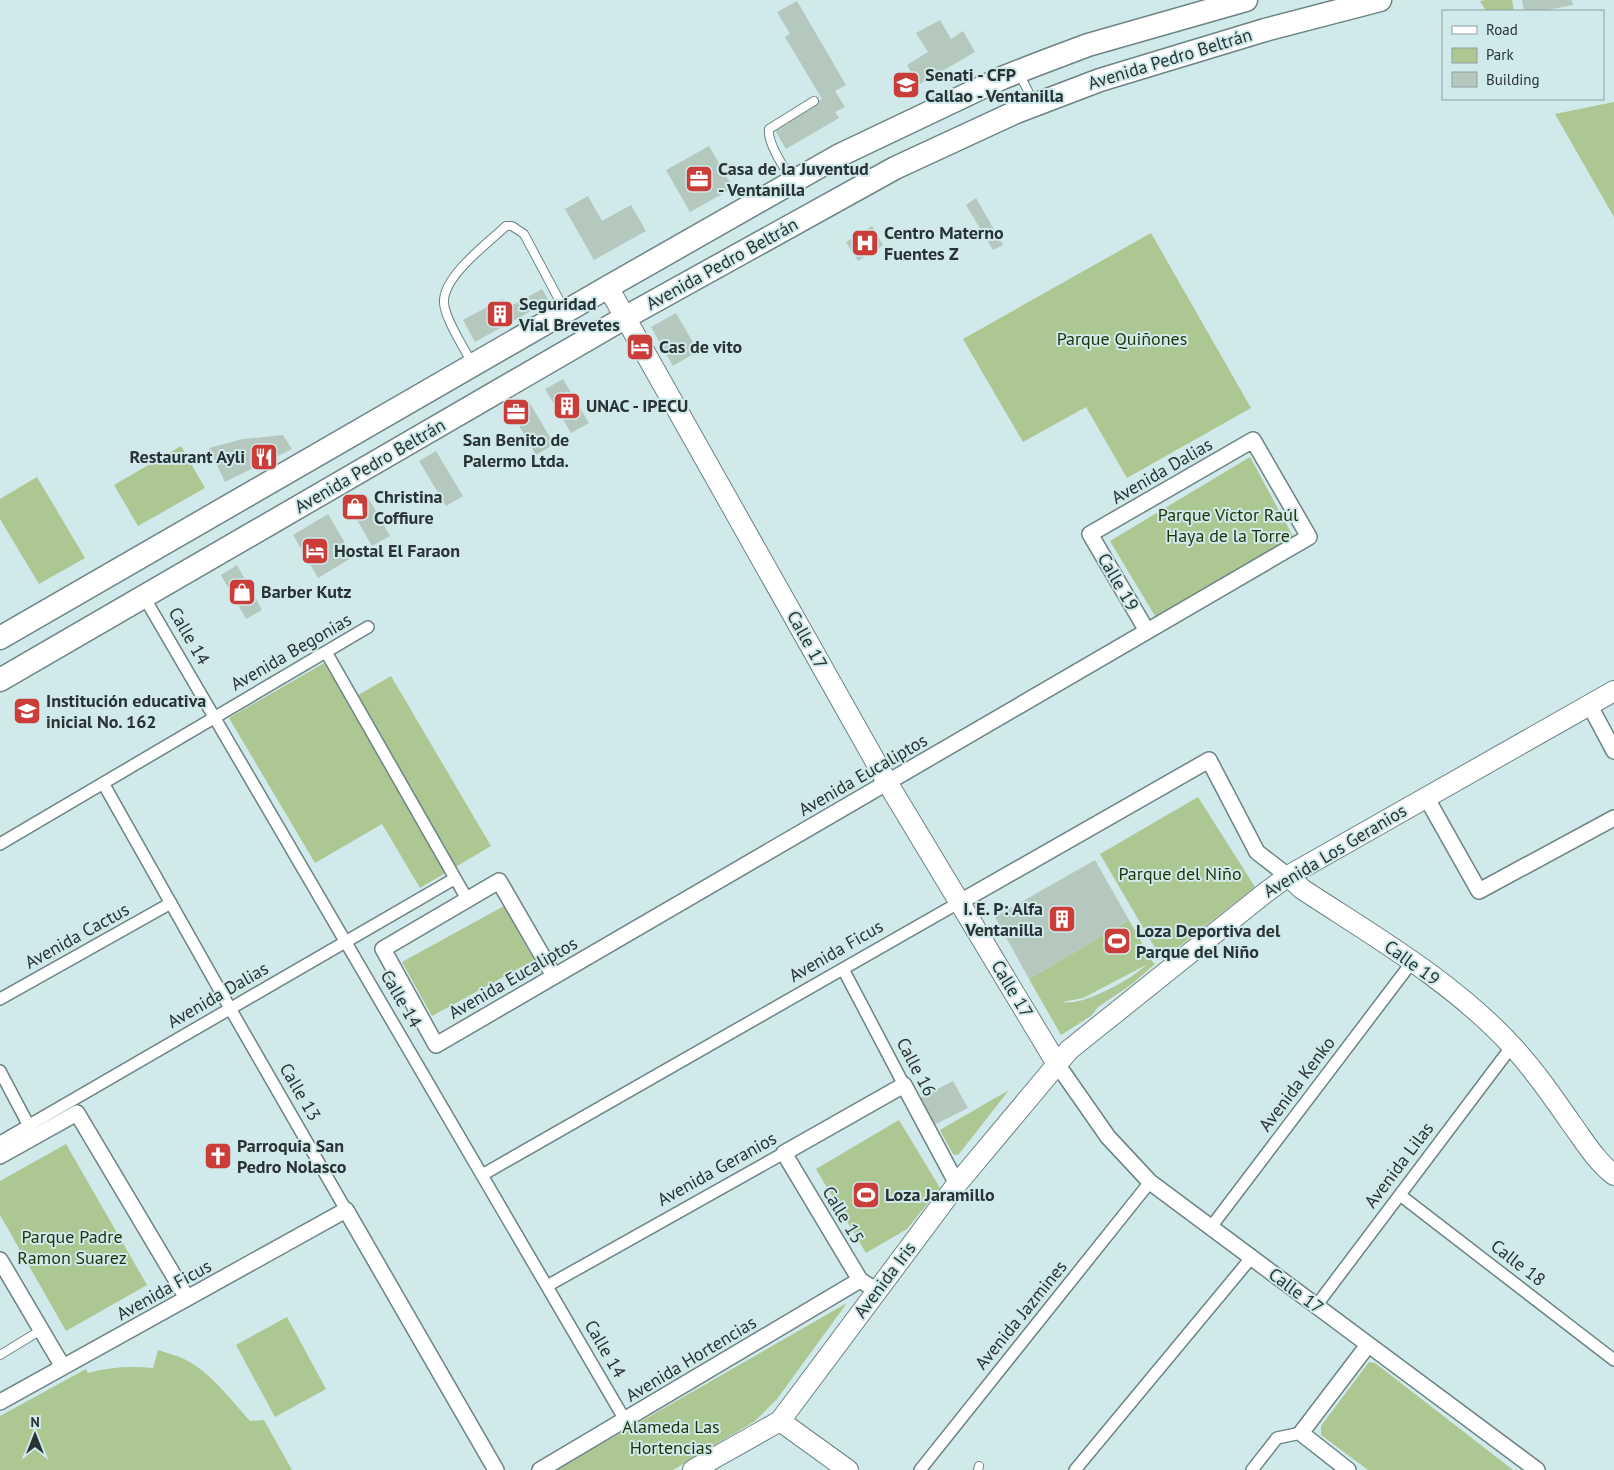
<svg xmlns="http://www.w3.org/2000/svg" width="1614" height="1470" viewBox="0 0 1614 1470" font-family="'PT Sans',sans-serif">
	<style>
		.green { fill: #adc793; fill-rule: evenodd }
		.building { fill: #b4c8be }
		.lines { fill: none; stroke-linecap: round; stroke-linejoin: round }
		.service-casing { stroke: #6d8384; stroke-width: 10 }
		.pedestrian-casing { stroke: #6d8384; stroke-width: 14 }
		.minor-casing { stroke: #6d8384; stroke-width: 18 }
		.tertiary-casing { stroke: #6d8384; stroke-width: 22 }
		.secondary-casing { stroke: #6d8384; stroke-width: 25 }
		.service { stroke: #fff; stroke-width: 8 }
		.pedestrian { stroke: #fff; stroke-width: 11 }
		.minor { stroke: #fff; stroke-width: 15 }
		.tertiary { stroke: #fff; stroke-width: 20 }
		.secondary { stroke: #fff; stroke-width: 22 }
		.labels { text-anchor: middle; stroke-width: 4; stroke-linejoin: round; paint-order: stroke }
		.street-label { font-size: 18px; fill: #293333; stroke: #d0e9ea }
		.poi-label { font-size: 18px; font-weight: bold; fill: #293333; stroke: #d0e9ea; text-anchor: start }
		.park-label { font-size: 18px; fill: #1e3104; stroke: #d0e9ea }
	</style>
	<rect width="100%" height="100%" fill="#d0e9ea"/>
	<path class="green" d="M1486,0H1512L1514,11H1486L1480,1Z
		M1614,102V217L1555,114Z
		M1151,233L1251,408L1127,478L1086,407L1023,442L963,339Z
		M181,446L205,488L138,526L114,485Z
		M1250,457L1295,540L1158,621L1110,541Z
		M37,477L85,558L39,584L0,519V499Z
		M324,663L348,701L391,676L491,846L420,888L382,824L315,863L229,718Z
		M1198,797L1255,887L1162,960L1100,854Z
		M504,906L534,960L432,1016L402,962Z
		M1129,920L1152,961L1155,964L1132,984L1098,1007L1091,1016L1061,1035L1029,979ZM1146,965C1132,979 1082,1007 1062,1002L1083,998Z
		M1009,1090L959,1154L957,1155L953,1154L940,1130Z
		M899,1120L940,1188L907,1229L866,1253L816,1169Z
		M66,1144L147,1285L66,1331L0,1215V1181Z
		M847,1303L777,1399L755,1421L673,1470H556Z
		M287,1317L326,1389L275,1417L236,1345Z
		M158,1350C166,1353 176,1355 184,1359C212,1373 230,1399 250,1421L264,1420L292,1470H0V1416L86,1369L88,1373C110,1367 130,1366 153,1368Z
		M1369,1362L1375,1363L1513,1470H1368L1321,1435V1426Z"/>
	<path class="building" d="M1522,0H1572L1573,5L1541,11H1524Z
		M797,1L846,85L835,91L845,107L835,112L839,118L786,149L773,127L822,99L785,37L790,34L777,12Z
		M940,20L951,39L963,31L975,52L918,85L907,65L928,52L916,33Z
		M709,146L733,188L690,212L666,170Z
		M588,196L602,221L631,205L646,231L594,260L565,209Z
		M976,198L1003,245L993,250L966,205Z
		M872,226L883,245L858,261L846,242Z
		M542,289L549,301L475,342L463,320L502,299L507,308Z
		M676,313L698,351L673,366L651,327Z
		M563,379L589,423L571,433L545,389Z
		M528,400L554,444L536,455L510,410Z
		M283,435L292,449L225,482L209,448L243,439Z
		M436,451L463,496L446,506L419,461Z
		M366,494L390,536L372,546L348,504Z
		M328,514L353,557L318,578L293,535Z
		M237,565L262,610L246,619L221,575Z
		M1095,860L1129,920L1029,979L995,917Z
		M953,1081L968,1108L934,1125L918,1099Z"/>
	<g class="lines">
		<g class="service-casing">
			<path id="service" d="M1019,73L1034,103
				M792,180C784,168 767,143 769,129L814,101
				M472,363C464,348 445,319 444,303C442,277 488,243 506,226H512L524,234L564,309
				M0,1355L41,1330
				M978,1470L979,1466"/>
		</g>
		<g class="pedestrian-casing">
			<path id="pedestrian" d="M144,597L625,1420
				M326,652L467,899
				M103,783L231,1010L346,1210
				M0,844L368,627
				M843,969L904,1085
				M0,999L171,903
				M0,1071L29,1126
				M0,1142L454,879
				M482,1175L960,902
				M1400,1195L1614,1360
				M1211,1227L1412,962
				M547,1286L784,1153
				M1316,1306L1512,1046
				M920,1470L1150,1182
				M1075,1470L1251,1258
				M1252,1470L1277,1438L1301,1433"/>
		</g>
		<g class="minor-casing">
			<path id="minor" d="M1590,706L1614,751
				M1426,797L1479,891L1614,818
				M960,902L1209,760L1257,852L1288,876
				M554,976L499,881L383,949L436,1045L1309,537L1253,440L1090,534L1147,631
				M1057,1064L1108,1137L1150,1182L1537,1470
				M0,1156L77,1113L187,1298
				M0,1260L63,1367
				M877,1291L860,1280L784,1153L904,1085L957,1184
				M0,1402L346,1210L496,1470
				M540,1470L860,1280
				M1348,1470L1301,1433L1368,1345"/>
		</g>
		<g class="tertiary-casing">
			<path id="tertiary" d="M608,287L887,782L1057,1064
				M1288,876L1302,889C1375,937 1454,982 1514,1048C1535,1071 1553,1097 1571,1123C1585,1142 1595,1160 1614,1175
				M780,1421L848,1470
				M693,1470L780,1421L957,1184L1069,1050L1265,893L1288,876L1614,691"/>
		</g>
		<g class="secondary-casing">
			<path id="secondary" d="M0,638L608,287L838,156L1002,78L1035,65L1088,45L1246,0
				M0,680L626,317L895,168L1016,112L1100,80L1265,30L1380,0"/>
		</g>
		<use href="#service" class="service"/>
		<use href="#pedestrian" class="pedestrian"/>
		<use href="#minor" class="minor"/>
		<use href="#tertiary" class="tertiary"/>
		<use href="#secondary" class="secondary"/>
	</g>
	<defs>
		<g id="university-square" transform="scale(1.4375)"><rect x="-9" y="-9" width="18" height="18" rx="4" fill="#cb3d39" stroke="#d0e9ea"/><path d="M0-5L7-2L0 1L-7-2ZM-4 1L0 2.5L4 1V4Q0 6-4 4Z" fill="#fff"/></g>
		<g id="office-square" transform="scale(1.4375)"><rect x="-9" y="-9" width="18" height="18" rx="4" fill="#cb3d39" stroke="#d0e9ea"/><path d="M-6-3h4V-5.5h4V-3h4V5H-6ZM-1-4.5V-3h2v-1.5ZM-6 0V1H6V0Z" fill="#fff"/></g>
		<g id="hospital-square" transform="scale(1.4375)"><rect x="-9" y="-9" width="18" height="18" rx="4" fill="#cb3d39" stroke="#d0e9ea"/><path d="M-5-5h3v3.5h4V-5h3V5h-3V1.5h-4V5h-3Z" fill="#fff"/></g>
		<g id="building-square" transform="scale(1.4375)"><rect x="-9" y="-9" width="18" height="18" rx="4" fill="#cb3d39" stroke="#d0e9ea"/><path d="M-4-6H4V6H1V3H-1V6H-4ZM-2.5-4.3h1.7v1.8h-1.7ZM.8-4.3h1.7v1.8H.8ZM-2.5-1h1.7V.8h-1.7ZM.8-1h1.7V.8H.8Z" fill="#fff"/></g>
		<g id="hotel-square" transform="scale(1.4375)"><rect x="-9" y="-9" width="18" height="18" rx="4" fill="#cb3d39" stroke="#d0e9ea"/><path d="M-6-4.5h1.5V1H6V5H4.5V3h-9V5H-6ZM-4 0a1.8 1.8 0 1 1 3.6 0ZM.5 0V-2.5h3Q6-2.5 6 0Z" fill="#fff"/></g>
		<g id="restaurant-square" transform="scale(1.4375)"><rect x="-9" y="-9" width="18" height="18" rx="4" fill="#cb3d39" stroke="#d0e9ea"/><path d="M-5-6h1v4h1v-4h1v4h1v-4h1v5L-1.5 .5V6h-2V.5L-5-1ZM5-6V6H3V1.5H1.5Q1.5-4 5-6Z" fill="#fff"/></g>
		<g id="shop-square" transform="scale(1.4375)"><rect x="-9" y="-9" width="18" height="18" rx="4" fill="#cb3d39" stroke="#d0e9ea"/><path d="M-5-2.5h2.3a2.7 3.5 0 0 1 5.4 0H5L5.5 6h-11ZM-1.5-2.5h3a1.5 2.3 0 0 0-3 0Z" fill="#fff"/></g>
		<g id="school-square" transform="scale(1.4375)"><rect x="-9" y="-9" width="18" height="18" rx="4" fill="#cb3d39" stroke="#d0e9ea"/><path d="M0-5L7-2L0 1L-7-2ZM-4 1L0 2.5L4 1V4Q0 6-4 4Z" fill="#fff"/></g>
		<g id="stadium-square" transform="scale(1.4375)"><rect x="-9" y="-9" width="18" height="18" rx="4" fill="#cb3d39" stroke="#d0e9ea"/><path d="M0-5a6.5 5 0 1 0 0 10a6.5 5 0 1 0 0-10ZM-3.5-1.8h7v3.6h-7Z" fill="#fff"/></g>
		<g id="church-square" transform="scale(1.4375)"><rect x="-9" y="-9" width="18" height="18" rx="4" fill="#cb3d39" stroke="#d0e9ea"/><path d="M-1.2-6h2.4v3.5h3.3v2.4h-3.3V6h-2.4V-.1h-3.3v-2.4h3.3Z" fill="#fff"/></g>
	</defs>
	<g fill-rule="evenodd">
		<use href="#university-square" x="906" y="85"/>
		<use href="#office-square" x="699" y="179"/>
		<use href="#hospital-square" x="865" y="243"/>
		<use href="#building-square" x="500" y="314"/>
		<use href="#hotel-square" x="640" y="347"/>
		<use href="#building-square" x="567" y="406"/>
		<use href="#office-square" x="516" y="412"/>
		<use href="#restaurant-square" x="264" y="457"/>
		<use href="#shop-square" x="355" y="507"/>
		<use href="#hotel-square" x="315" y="551"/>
		<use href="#shop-square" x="242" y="592"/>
		<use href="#school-square" x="27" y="711"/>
		<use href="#building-square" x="1062" y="919"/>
		<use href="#stadium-square" x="1117" y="941"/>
		<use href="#church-square" x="218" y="1156"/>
		<use href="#stadium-square" x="866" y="1195"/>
	</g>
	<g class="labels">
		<g class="street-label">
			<text transform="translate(1170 59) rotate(-17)" y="6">Avenida Pedro Beltrán</text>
			<text transform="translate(722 264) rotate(-29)" y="6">Avenida Pedro Beltrán</text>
			<text transform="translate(370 466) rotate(-30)" y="6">Avenida Pedro Beltrán</text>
			<text transform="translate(1162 471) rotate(-30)" y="6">Avenida Dalias</text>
			<text transform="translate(1118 582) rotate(60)" y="6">Calle 19</text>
			<text transform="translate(189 636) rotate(60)" y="6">Calle 14</text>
			<text transform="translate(807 640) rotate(61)" y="6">Calle 17</text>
			<text transform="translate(291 652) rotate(-30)" y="6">Avenida Begonias</text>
			<text transform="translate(863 775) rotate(-30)" y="6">Avenida Eucaliptos</text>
			<text transform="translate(1335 851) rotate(-31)" y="6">Avenida Los Geranios</text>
			<text transform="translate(77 936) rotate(-29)" y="6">Avenida Cactus</text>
			<text transform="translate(836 951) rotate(-30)" y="6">Avenida Ficus</text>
			<text transform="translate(1412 963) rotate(36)" y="6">Calle 19</text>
			<text transform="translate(513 978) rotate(-30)" y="6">Avenida Eucaliptos</text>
			<text transform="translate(1012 989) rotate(59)" y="6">Calle 17</text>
			<text transform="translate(218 995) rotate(-30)" y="6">Avenida Dalias</text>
			<text transform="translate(401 999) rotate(60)" y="6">Calle 14</text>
			<text transform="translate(916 1067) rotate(62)" y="6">Calle 16</text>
			<text transform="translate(1297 1084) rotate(-53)" y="6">Avenida Kenko</text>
			<text transform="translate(300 1092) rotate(60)" y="6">Calle 13</text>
			<text transform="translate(1399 1165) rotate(-53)" y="6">Avenida Lilas</text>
			<text transform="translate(717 1169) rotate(-29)" y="6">Avenida Geranios</text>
			<text transform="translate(843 1215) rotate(59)" y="6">Calle 15</text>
			<text transform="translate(1518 1263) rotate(38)" y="6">Calle 18</text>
			<text transform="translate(885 1280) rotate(-53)" y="6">Avenida Iris</text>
			<text transform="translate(164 1290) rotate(-29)" y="6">Avenida Ficus</text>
			<text transform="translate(1296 1291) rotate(37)" y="6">Calle 17</text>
			<text transform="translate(1021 1315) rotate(-51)" y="6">Avenida Jazmines</text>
			<text transform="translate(605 1349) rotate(60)" y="6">Calle 14</text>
			<text transform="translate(691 1359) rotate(-31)" y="6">Avenida Hortencias</text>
		</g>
		<g class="poi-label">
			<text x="925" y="81">Senati - CFP<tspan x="925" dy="21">Callao - Ventanilla</tspan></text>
			<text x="718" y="175">Casa de la Juventud<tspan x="718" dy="21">- Ventanilla</tspan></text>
			<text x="884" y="239">Centro Materno<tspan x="884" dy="21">Fuentes Z</tspan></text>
			<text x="519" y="310">Seguridad<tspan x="519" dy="21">Vial Brevetes</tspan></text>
			<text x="659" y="353">Cas de vito</text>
			<text x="586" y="412">UNAC - IPECU</text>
			<text x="516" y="446" text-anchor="middle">San Benito de<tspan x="516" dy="21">Palermo Ltda.</tspan></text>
			<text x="245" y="463" text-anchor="end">Restaurant Ayli</text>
			<text x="374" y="503">Christina<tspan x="374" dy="21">Coffiure</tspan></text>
			<text x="334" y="557">Hostal El Faraon</text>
			<text x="261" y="598">Barber Kutz</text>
			<text x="46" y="707">Institución educativa<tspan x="46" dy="21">inicial No. 162</tspan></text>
			<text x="1043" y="915" text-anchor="end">I. E. P: Alfa<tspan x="1043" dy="21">Ventanilla</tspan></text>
			<text x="1136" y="937">Loza Deportiva del<tspan x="1136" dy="21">Parque del Niño</tspan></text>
			<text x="237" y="1152">Parroquia San<tspan x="237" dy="21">Pedro Nolasco</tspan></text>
			<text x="885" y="1201">Loza Jaramillo</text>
		</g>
		<g class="park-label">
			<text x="1122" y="345">Parque Quiñones</text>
			<text x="1228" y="521">Parque Víctor Raúl<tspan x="1228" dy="21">Haya de la Torre</tspan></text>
			<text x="1180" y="880">Parque del Niño</text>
			<text x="72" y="1243">Parque Padre<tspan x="72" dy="21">Ramon Suarez</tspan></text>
			<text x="671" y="1433">Alameda Las<tspan x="671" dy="21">Hortencias</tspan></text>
		</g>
	</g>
	<rect x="1442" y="10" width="162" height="90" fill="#d0e9ea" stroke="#8da0a1"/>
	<rect x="1452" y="26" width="25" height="8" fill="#ffffff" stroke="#8da0a1"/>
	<text x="1486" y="35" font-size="15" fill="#293333">Road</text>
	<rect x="1452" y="48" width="25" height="15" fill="#adc793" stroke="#8da0a1"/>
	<text x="1486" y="60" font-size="15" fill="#293333">Park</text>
	<rect x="1452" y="72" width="25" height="15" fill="#b4c8be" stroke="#8da0a1"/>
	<text x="1486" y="85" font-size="15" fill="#293333">Building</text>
	<g transform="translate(35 1435)" stroke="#d0e9ea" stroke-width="4" paint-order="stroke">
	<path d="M0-4L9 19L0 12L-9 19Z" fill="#293333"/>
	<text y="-8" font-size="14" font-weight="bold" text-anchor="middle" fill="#293333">N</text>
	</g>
</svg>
